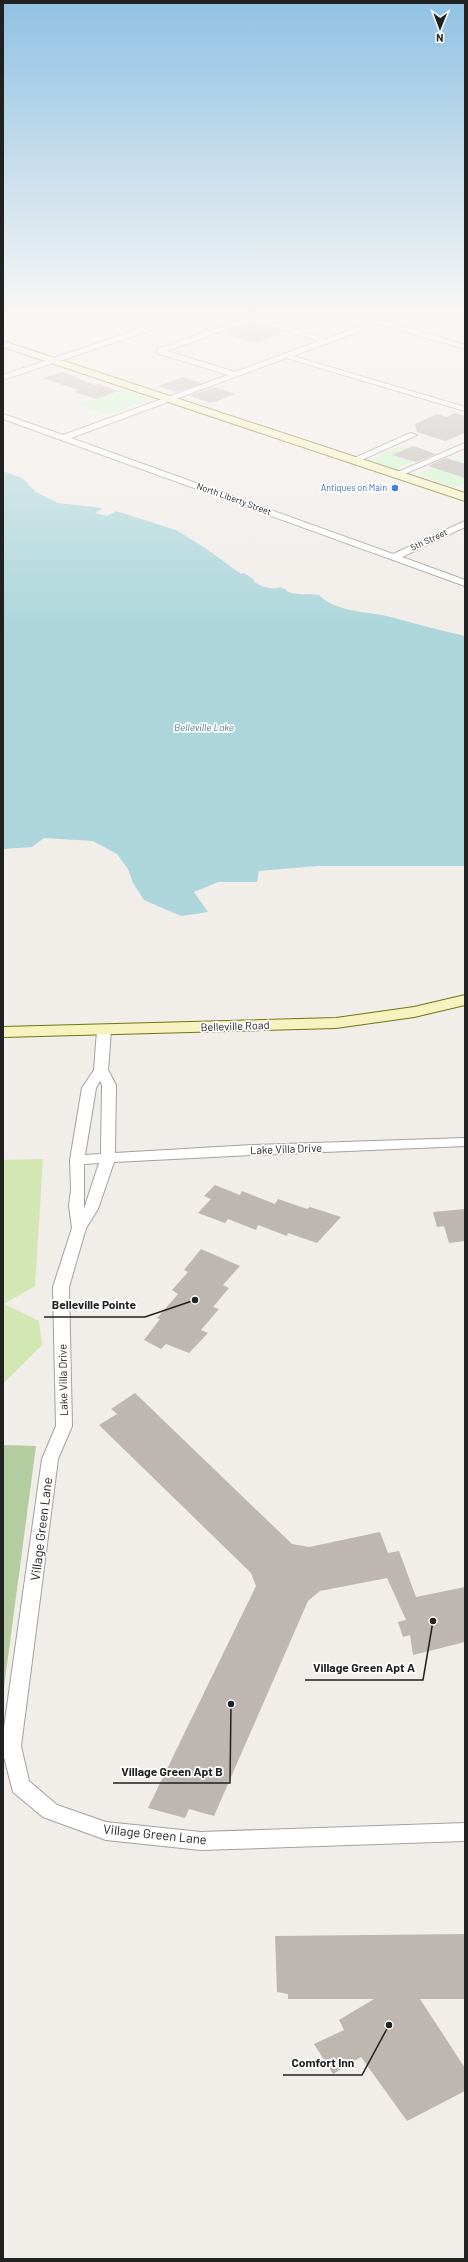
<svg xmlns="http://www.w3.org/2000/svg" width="468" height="2262" viewBox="0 0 468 2262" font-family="Barlow,sans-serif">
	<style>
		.grass { fill: #d2e7b2 }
		.forest { fill: #b3cda0 }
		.park { fill: #cbf7ca }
		.water { fill: #acd6db }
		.building { fill: #beb6b1 }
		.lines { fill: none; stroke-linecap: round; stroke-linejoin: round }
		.street-casing { stroke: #a2a2a2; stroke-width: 2 }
		.secondary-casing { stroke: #74740c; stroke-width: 2 }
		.street { fill: #fff; fill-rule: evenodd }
		.secondary { fill: #f6f3c1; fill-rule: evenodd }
		.shop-dot { fill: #3f7fe0; stroke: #fff; stroke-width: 1.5 }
		.labels { text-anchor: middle; stroke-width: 3.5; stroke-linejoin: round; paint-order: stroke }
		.far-shop-label { font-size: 9px; fill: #366cbe; stroke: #fff; text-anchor: end }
		.far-street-label { font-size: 9px; fill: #212121; stroke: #fff }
		.far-water-label { font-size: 10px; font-style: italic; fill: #487895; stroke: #fff }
		.street-label { font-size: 11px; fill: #212121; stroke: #fff }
		.near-street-label { font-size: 13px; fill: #212121; stroke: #fff }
		.leader { fill: none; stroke: #212121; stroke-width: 1.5 }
		.callout-dot { fill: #212121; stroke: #fff; stroke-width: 1.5 }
		.callout-label { font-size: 12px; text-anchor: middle; font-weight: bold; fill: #212121; stroke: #fff; stroke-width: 3.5; stroke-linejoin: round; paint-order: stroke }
	</style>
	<rect width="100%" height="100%" fill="#f1ede9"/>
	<path class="grass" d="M43,1159L35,1286L4,1304L39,1321L42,1345L3,1384V1160Z"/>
	<path class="forest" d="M3,1445L36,1446L3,1695Z"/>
	<path class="park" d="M122,390L150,399L108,415L78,404Z
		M400,446L430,455L394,469L371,460Z
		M455,458L465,462V483L454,487L418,474Z"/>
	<path class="water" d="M3,471L22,478L36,492L58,503L103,508L95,513L107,516L116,511L176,530L205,548L241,574L244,573L255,580L253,581C259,586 272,591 280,587L287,590L286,591C297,596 307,593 319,595C337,613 367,611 391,617C415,624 440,630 465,636V866H317L259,871L257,882H218L194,892L208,912L181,916L144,900L133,883L128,869L117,854L93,841L44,838L32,847L3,849Z"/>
	<path class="building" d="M254,322L286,332L257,343L223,333Z
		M63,372L95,385L99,384L118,391L96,399L74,392L79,390L42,378Z
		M183,377L202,383L177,392L158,386Z
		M214,387L236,394L211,403L189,396Z
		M455,413L465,416V433L445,441L417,432L415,424L437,414L447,417Z
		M413,446L436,454L416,462L392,455Z
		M446,458L465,464V478L428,466Z
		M215,1185L240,1195L242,1191L275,1204L278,1199L307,1209L310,1207L341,1217L317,1243L288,1233L287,1236L258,1225L256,1230L228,1219L225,1223L198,1213L211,1199L204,1196Z
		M465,1209V1241L449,1243L444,1226L437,1227L433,1212Z
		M201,1249L240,1266L223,1285L229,1288L213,1307L219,1309L201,1330L208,1333L189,1353L166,1344L161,1349L144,1340L160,1319L157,1318L178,1294L172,1290L188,1272L184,1270Z
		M135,1393L292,1544L309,1547L380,1532L388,1553L399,1551L416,1597L465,1587V1642L413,1655L410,1635L403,1637L398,1622L406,1620L387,1578L320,1591L308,1601L214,1816L189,1809L185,1818L148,1808L256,1586L251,1573L99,1425L117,1414L111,1409Z
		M465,1934V1999H420L465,2068V2091L407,2121L361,2057L333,2074L314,2044L344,2030L339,2020L374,1999H288V1994L277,1992L275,1936Z"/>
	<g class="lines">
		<g class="street-casing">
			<path id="street" d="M184,314H195L179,321L210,331L253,316L326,339L371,322L349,314H361L465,345V349L379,324L293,356L465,407V411L286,358L71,438L393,554L465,521V527L402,557L465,580V586L3,419V414L63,435L228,375L157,353V349L203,333L172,323L3,380V375ZM253,320L319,341L235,372L167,351Z
				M410,433L417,435L357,462L350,460Z
				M465,443V448L400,476L393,474Z
				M104,1026L111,1030L108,1070L116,1085L115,1153L252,1145L465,1138V1146L252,1155L114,1162L98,1209L86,1228L69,1287L72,1426L58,1459L21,1746L29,1781L57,1805L106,1822L201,1832L465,1823V1841L201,1850L106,1840L43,1817L13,1792L3,1753V1735L42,1459L56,1426L53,1287L72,1228L69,1206L71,1189L70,1160L82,1088L94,1070L97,1030ZM100,1081L102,1085L101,1154L85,1155L96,1088ZM99,1163L84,1209V1164Z"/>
		</g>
		<g class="secondary-casing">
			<path id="secondary" d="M3,341L465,493V501L3,347Z
				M465,995V1005L414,1017L336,1028L3,1037V1027L336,1018L414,1007Z"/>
		</g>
		<use href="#street" class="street"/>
		<use href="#secondary" class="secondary"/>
	</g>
	<linearGradient id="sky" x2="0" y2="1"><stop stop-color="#90c2e3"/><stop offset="0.5" stop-color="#f9f7f5"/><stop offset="1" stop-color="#f9f7f5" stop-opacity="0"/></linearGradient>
	<rect width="468" height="631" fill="url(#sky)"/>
	<circle class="shop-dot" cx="395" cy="488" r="4"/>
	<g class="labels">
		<g class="far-shop-label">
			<text x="387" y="491">Antiques on Main</text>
		</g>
		<g class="far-street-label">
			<text transform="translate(234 499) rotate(20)" y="3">North Liberty Street</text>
			<text transform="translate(429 540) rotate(-25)" y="3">5th Street</text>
		</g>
		<g class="far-water-label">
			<text x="204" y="731">Belleville Lake</text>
		</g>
		<g class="street-label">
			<text transform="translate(235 1026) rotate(-2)" y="4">Belleville Road</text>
			<text transform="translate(286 1149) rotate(-2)" y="4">Lake Villa Drive</text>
			<text transform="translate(63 1380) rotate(-91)" y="4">Lake Villa Drive</text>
		</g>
		<g class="near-street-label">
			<text transform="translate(41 1529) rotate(-83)" y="5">Village Green Lane</text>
			<text transform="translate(155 1834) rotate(6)" y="5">Village Green Lane</text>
		</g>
	</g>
	<path class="leader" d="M195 1300L145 1317H44M433 1621L423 1680H305M231 1704L230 1783H113M389 2025L362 2075H283"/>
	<g class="callout-dot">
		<circle cx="195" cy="1300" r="4"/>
		<circle cx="433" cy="1621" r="4"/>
		<circle cx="231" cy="1704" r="4"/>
		<circle cx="389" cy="2025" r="4"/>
	</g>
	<g class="callout-label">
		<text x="94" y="1309">Belleville Pointe</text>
		<text x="364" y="1672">Village Green Apt A</text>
		<text x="172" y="1776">Village Green Apt B</text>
		<text x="323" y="2067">Comfort Inn</text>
	</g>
	<rect width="468" height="2262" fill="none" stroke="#212121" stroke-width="8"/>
	<g transform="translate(440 28) rotate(181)" stroke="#ffffff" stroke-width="3" paint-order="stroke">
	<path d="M0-3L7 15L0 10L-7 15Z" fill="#212121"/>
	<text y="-6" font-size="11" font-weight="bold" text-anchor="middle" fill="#212121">N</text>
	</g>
</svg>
